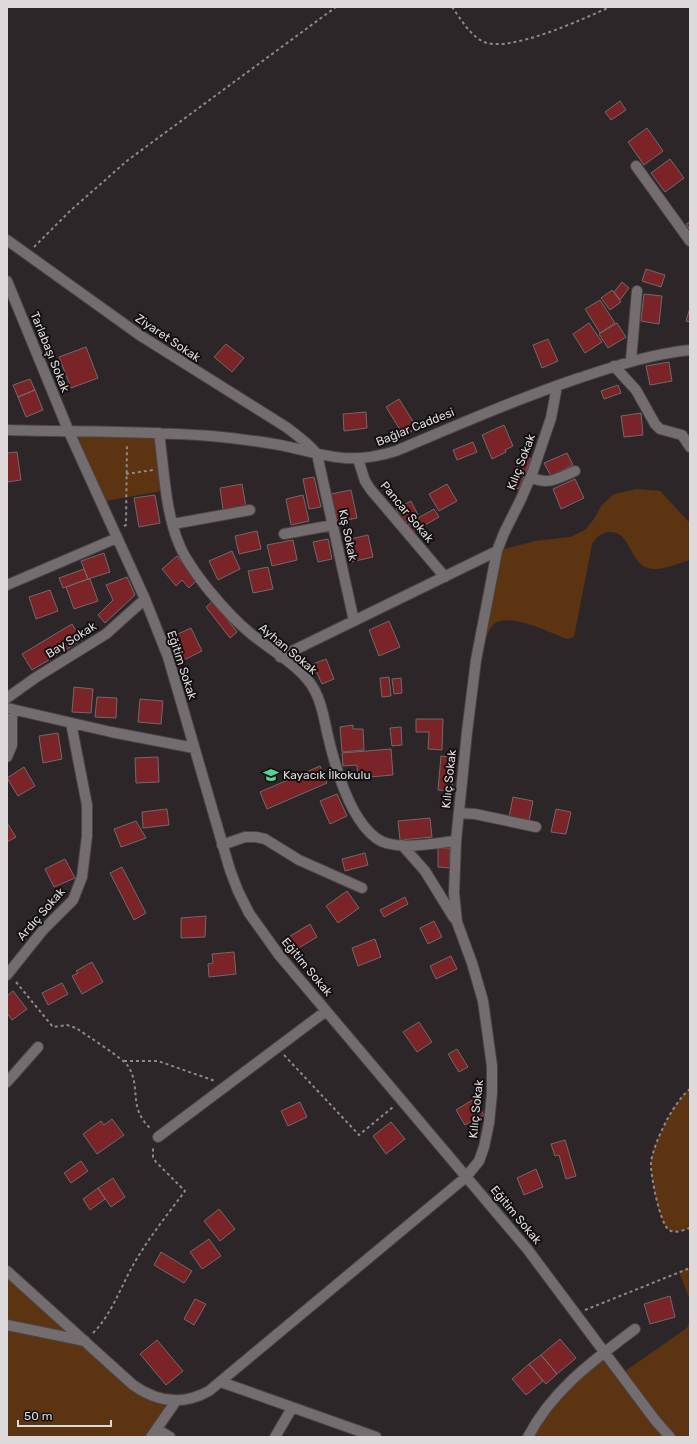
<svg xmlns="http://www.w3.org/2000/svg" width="697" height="1444" viewBox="0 0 697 1444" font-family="Rubik,sans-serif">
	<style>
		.green { fill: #5d3412 }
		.building { fill: #7b2427; stroke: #716968 }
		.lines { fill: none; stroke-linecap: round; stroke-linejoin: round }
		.minor-casing { stroke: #494446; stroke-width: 12 }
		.path { stroke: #8d888a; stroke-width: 2; stroke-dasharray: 3 3; stroke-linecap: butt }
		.minor { stroke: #746d70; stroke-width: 10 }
		.labels { text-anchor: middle; stroke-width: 4; stroke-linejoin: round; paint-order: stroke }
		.street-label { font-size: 12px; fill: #ded9db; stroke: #131011 }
		.poi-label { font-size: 12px; fill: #ded9db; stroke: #131011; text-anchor: start }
	</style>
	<rect width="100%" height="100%" fill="#2d2629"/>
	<path class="green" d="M69,432L159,433L167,490L100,502Z
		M637,489L660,491L690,523V560C678,563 660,572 648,568C629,562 631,531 609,532C600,533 596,538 592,544L574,637L567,639C551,633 511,613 495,623C490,627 487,636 484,642L497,551L535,541L570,537L585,530L594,519L601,506L614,494Z
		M690,1089V1228C684,1230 675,1234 669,1230C660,1224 650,1174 651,1162C654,1142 674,1101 690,1089Z
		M690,1268V1300L679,1272Z
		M7,1271L133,1385L176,1401L151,1437H7Z
		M690,1321V1437H528L535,1424L604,1352L621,1374L687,1328Z"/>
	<path class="building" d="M620,101L626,110L611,120L605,112Z
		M647,128L663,151L644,165L628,142Z
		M670,159L684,178L665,192L651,173Z
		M690,222V230L686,224Z
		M646,269L665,275L661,287L642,281Z
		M622,282L629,288L620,300L614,292Z
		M612,290L621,302L610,310L601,298Z
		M644,294L662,296L659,324L641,321Z
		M600,300L615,323L600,333L585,309Z
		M690,308V322L686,321Z
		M589,323L602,342L585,353L573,334Z
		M617,323L626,337L608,348L599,334Z
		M548,339L558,361L542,368L533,345Z
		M226,344L244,358L232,372L214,357Z
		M86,347L98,378L71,388L59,357Z
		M669,362L672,381L650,385L646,366Z
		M30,379L35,390L18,397L13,385Z
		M618,385L621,393L604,399L601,391Z
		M35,390L43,410L26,417L18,397Z
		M399,399L417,428L404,436L386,407Z
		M366,412L367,428L344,431L343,414Z
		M641,413L643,435L624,437L621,416Z
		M504,425L513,446L505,450L506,452L492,459L482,435Z
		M473,442L477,452L457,460L453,450Z
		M17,452L21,480L7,482V453Z
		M567,453L573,465L551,476L544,463Z
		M522,455L531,459L519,489L510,486Z
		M314,477L321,507L309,509L303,479Z
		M575,479L584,498L561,509L553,489Z
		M242,484L246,507L223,510L220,488Z
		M447,484L457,501L439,511L429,494Z
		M351,490L357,518L337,522L331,494Z
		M155,495L160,523L139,527L134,498Z
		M303,495L309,521L291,525L286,499Z
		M411,501L418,515L404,523L396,509Z
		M434,509L439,517L413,532L408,524Z
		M257,531L261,549L239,554L235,536Z
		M368,535L373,557L351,562L346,540Z
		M328,539L332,559L318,562L313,542Z
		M293,540L297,560L272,566L267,545Z
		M232,551L240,569L218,580L209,561Z
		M104,553L110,572L88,579L81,561Z
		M177,556L197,580L189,588L182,580L176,586L162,569Z
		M268,567L273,589L253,593L248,571Z
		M84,569L88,579L63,588L59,578Z
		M127,577L135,595L105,623L98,615L113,600L106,585Z
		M88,579H90L98,601L74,609L66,587Z
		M50,590L58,611L36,619L29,597Z
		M213,601L237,632L230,638L206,607Z
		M389,621L400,647L379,656L369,630Z
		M72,624L82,640L32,670L22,654Z
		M191,628L202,651L182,661L171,637Z
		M326,659L334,679L322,684L313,664Z
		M389,677L391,696L382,697L380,678Z
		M401,678L402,693L394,694L392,679Z
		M74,687L93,689L91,713L72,712Z
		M97,697L117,698L116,718L95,717Z
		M140,699L163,701L161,724L138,722Z
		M416,719H443L442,750L428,749L429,732H416Z
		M353,725V729H363L364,750L342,752L340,727Z
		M401,727L402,745L392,746L390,728Z
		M58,733L62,759L43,763L39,736Z
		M391,749L393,775L358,778L357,765L343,766L342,753Z
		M441,756L455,758L452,791L438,790Z
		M158,757L159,782L136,783L135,758Z
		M320,766L327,783L267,809L260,792Z
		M24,767L35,786L18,796L7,778Z
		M337,794L347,816L330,824L320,801Z
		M513,797L533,801L529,821L509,817Z
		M167,809L169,825L143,828L142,812Z
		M556,809L571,812L566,834L551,832Z
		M430,818L432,837L400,840L398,821Z
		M136,821L146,838L121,847L114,829Z
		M7,823L16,837L7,842Z
		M438,848H450V868L438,867Z
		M365,853L368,865L345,871L342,859Z
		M65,859L75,878L54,887L45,869Z
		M122,867L146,913L134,920L110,873Z
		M347,891L359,908L338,923L326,906Z
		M405,897L408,904L384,917L380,910Z
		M206,916L205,937L181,938V918Z
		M434,921L442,937L428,944L420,928Z
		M310,924L317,937L290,953L282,941Z
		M375,939L381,957L358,966L352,948Z
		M234,952L236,974L209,977L208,964L213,963L212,954Z
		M451,956L457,969L436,979L430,966Z
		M92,962L103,982L82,994L72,976L78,973L76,971Z
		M62,983L68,994L48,1005L42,993Z
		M13,991L27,1009L12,1020L7,1013V996Z
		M419,1022L432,1042L417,1052L403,1032Z
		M457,1049L468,1067L459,1072L448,1054Z
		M474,1099L484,1115L465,1125L456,1110Z
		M300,1102L307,1117L288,1126L281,1111Z
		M112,1119L124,1135L97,1154L83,1134L101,1121L104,1125Z
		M391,1122L405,1139L386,1154L373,1136Z
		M565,1140L576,1176L566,1179L559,1155L555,1156L551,1144Z
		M81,1161L88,1171L71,1183L64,1173Z
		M536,1169L543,1187L524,1195L517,1178Z
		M113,1178L125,1197L111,1207L98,1188Z
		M98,1188L105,1199L90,1210L83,1199Z
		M219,1209L235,1229L220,1241L204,1221Z
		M209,1239L221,1256L202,1269L190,1252Z
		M161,1252L192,1271L184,1283L154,1265Z
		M670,1296L675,1317L650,1324L644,1304Z
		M195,1299L206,1304L194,1325L184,1319Z
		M560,1339L576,1358L557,1374L541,1355Z
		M157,1340L183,1371L166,1385L140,1354Z
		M541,1355L557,1374L546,1384L529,1364Z
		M529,1364L543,1381L526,1395L512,1379Z"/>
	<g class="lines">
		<g class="minor-casing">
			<path id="minor" d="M636,166L690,241
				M7,240L141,336L286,427C298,436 308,443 317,454L354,621
				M7,281L69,432L145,599L168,657L230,870L238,891L249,913L279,955L528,1250L655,1420L670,1437
				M631,360L637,291
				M614,366L636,390L655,424L660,429L682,435L690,447
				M7,430C75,432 143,431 211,436C234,438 257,441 280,445C327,455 347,466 396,451C457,425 517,399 579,378C616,366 651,354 690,350
				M159,433C164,468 165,511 179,544C190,571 227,614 250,633C271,651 302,666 315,691C322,704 324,718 327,732C334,763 349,818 376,838C394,852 434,843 456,841
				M358,459L365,481L371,490L445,577
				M531,477C547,486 559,478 575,471
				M173,524L250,510
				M284,534L333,525
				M7,585L117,538
				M280,657L497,551
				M7,698L35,678L106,634L145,599
				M7,708L111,732L194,748
				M7,757L12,745V709
				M459,813L475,814L536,827
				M222,845L245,837H256L265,839L299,860L362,888
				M402,845L425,871L454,918
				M7,975L43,930L73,900L82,877L87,836V805L71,723
				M7,1082L38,1047
				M158,1137L326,1011
				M7,1271L133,1385C157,1402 182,1406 209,1391L466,1177L479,1161L484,1147L489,1123L492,1093V1066L483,1001L472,963L457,922L454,893L456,841L467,732L476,660L497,551L504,533L521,499L533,471L551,418L557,386
				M7,1325L85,1341
				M221,1382L376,1437
				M157,1429L170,1437
				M151,1437L176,1401
				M275,1437L292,1408
				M528,1437C552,1390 594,1360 635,1329"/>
		</g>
		<path class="path" d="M452,7C460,18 470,35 482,41C506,55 585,18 610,7
			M34,247L71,210L128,160L336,7
			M126,474L153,470
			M124,526L126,525L127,444
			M16,982L53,1027L67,1025L76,1028C86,1035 124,1059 128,1066C142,1088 127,1107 151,1129
			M284,1055L359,1135L393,1107
			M124,1061H158L215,1081
			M690,1089C674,1101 654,1142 651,1162C650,1174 660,1224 669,1230C675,1234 684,1230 690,1228
			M585,1310L690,1268
			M93,1333C111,1315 120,1289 132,1267C147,1240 167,1215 185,1191L156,1162L153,1157V1147"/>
		<use href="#minor" class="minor"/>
	</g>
	<defs>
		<g id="school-bare" transform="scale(1.2)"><path d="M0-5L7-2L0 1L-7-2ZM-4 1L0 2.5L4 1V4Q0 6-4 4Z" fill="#53d396" stroke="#131011" stroke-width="2.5" paint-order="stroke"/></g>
	</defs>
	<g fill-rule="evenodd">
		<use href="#school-bare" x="271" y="775"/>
	</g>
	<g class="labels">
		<g class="street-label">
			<text transform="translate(168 338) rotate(34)" y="4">Ziyaret Sokak</text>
			<text transform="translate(50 352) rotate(68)" y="4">Tarlabaşı Sokak</text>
			<text transform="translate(415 427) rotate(-22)" y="4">Bağlar Caddesi</text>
			<text transform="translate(521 462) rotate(-69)" y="4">Kılıç Sokak</text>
			<text transform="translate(407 512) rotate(50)" y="4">Pancar Sokak</text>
			<text transform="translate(348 535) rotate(78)" y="4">Kış Sokak</text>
			<text transform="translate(71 640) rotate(-32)" y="4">Bay Sokak</text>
			<text transform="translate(288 649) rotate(40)" y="4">Ayhan Sokak</text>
			<text transform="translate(182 665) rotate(72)" y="4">Eğitim Sokak</text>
			<text transform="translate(449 779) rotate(-84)" y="4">Kılıç Sokak</text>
			<text transform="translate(41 914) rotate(-49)" y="4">Ardıç Sokak</text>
			<text transform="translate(307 967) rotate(50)" y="4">Eğitim Sokak</text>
			<text transform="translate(476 1109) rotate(-84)" y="4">Kılıç Sokak</text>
			<text transform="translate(516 1215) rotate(50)" y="4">Eğitim Sokak</text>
		</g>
		<g class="poi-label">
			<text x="283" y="779">Kayacık İlkokulu</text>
		</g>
	</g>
	<rect width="697" height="1444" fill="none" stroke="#ded9db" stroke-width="16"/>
	<path d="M18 1420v6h93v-6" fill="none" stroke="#ded9db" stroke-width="2"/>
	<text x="24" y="1420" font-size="12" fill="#ded9db" stroke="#131011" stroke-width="3" paint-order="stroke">50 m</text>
</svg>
